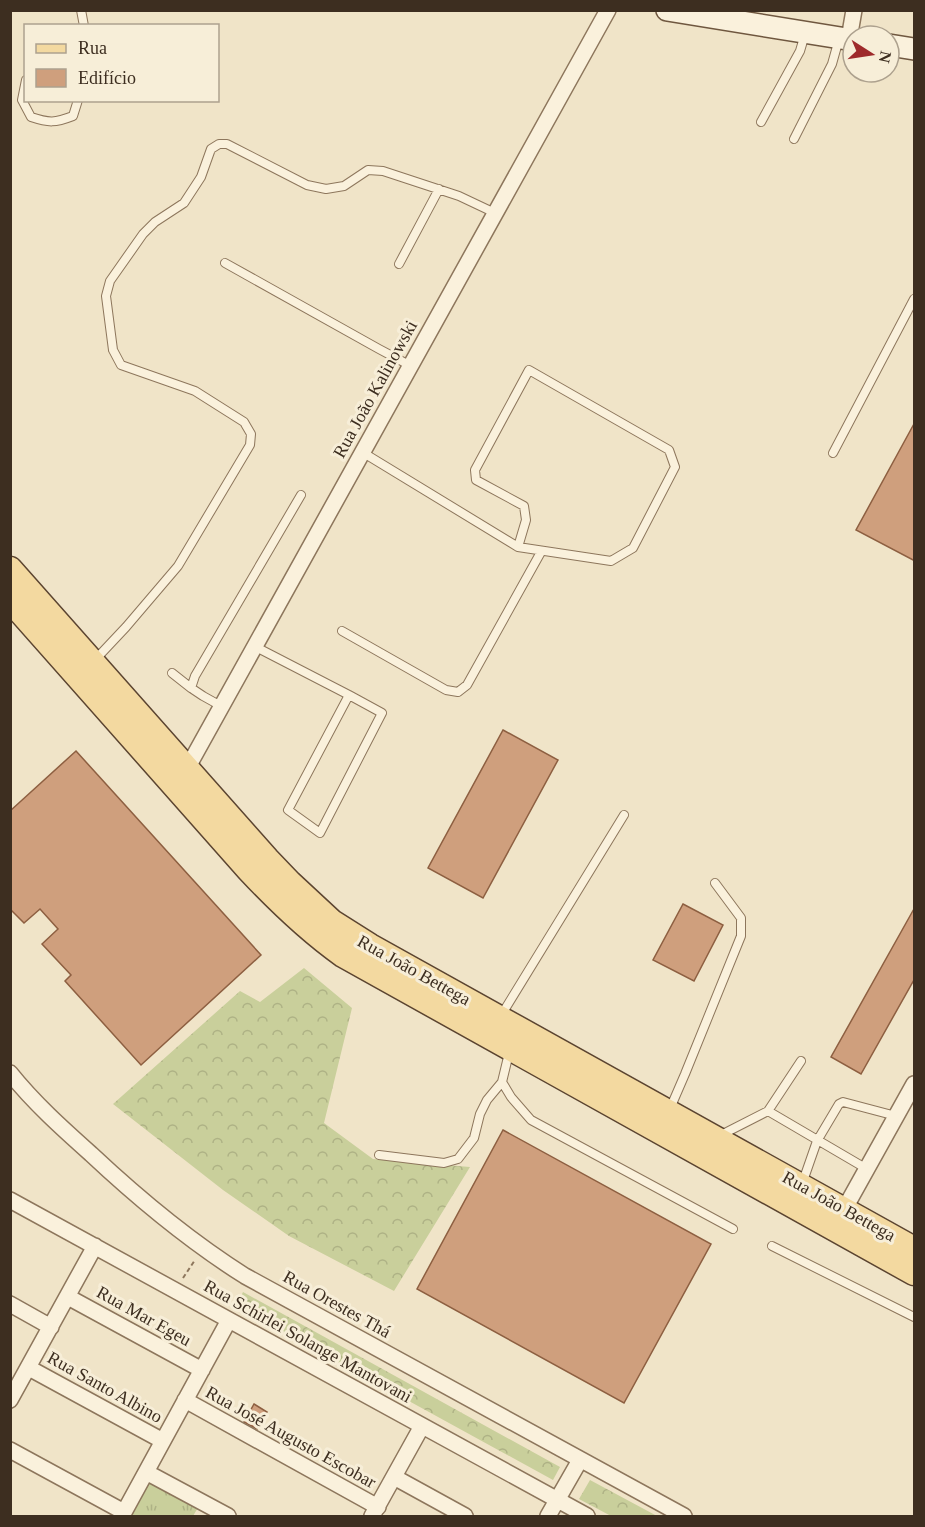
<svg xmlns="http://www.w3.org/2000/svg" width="925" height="1527" viewBox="0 0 925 1527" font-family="'Times New Roman',serif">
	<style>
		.forest { fill: url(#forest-crowns) }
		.park { fill: url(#park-tufts) }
		.building { fill: #cf9f7d; stroke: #8d5f41; stroke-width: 1.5 }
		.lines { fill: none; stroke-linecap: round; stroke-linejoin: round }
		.lane-casing { stroke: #8d765c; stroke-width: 10 }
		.street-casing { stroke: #8d765c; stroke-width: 18 }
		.secondary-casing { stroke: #6f573f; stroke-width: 24 }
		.primary-casing { stroke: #5b4430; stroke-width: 27 }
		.path { stroke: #8d765c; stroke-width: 2; stroke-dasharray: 4.5 3; stroke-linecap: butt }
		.lane { stroke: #faf1dc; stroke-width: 8 }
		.street { stroke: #faf1dc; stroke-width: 15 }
		.secondary { stroke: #faf1dc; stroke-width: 21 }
		.primary { stroke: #f3d9a0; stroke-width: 24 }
		.labels { text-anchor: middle; stroke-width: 6; stroke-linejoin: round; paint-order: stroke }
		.street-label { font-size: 18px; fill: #3d2e20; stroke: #f7eed8 }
	</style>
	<defs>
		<pattern id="forest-crowns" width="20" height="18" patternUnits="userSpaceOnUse" patternTransform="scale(1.5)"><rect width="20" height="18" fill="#c9cf9b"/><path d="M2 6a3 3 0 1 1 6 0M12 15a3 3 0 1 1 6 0" fill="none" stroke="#aeb285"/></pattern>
		<pattern id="park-tufts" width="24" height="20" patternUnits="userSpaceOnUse" patternTransform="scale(1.5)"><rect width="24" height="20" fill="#c9cf9b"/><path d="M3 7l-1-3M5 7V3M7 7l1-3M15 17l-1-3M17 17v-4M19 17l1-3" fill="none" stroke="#aeb285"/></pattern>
	</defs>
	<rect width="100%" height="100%" fill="#f0e4c8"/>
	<path class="forest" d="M304,968L352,1008L324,1123L373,1159L470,1167L394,1291L289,1236L223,1190L113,1104L240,991L260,1002Z
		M243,1292L560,1467L553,1480L236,1306Z
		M590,1480L657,1516H611L579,1499Z"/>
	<path class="park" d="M149,1478L199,1506L193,1516H127Z"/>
	<path class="building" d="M915,422V561L856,530Z
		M503,730L558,760L483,898L428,868Z
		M76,751L261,955L141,1065L65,981L71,975L42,944L58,929L40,909L24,923L10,909V811Z
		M683,904L723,925L694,981L653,960Z
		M915,907V978L861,1074L831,1057Z
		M503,1130L711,1244L624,1403L417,1289Z
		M254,1404L267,1412L257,1429L244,1422Z"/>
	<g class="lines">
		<g class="lane-casing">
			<path id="lane" d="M81,10L84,26
				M26,80L22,100L31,117C49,123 55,123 73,116L78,100
				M761,122L800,51L805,34
				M794,139L832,64L839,39
				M225,263L379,349L411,366
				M399,264L439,189
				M362,452L518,547L611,561L633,548L675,467L669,450L529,370L475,470L476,480L524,506L526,520L518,547
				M833,453L914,299
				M342,631L446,690L458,692L467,685L541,552
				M254,646L349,695L288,810L320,833L382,713L349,695
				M94,661L126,627L178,566L250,445L251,434L244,422L195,391L121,365L113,350L106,296L110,281L143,234L155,222L184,203L201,177L211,149L219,144H227L307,185L326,189L344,186L368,170L383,171L459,196L495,213
				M172,673L191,688
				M221,706L203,696L191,688L195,676L301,495
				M502,1014L624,815
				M509,1053L502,1082L511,1097L531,1120L733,1229
				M669,1111L685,1074L741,936V918L715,883
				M768,1111L867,1169
				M719,1136L768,1111L801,1061
				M379,1155L444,1163L458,1159L474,1138L480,1114L487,1100L502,1082
				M802,1184L817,1141L839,1104L843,1102L896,1116
				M772,1246L914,1317"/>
		</g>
		<g class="street-casing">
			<path id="street" d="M849,39L854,10
				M184,774L608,10
				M10,1073C34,1103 63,1129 91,1154C140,1200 188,1240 245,1276L684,1516
				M10,1200L587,1516
				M840,1217L914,1084
				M68,1297L202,1370
				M10,1304L51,1327
				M29,1368L163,1441
				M10,1400L95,1246
				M185,1400L378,1507
				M10,1450L124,1512
				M146,1472L228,1516
				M394,1477L465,1516
				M122,1516L229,1320
				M372,1516L422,1426
				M548,1516L580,1460"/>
		</g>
		<g class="secondary-casing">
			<path id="secondary" d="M667,10L853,40
				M889,45L914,49"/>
		</g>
		<g class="primary-casing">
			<path id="primary" d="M10,569L267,859L290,883L332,922L370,946L914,1249
				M10,600L249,870C278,901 308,930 343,955L914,1273"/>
		</g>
		<path class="path" d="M183,1278L195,1260"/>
		<use href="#lane" class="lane"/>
		<use href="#street" class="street"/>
		<use href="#secondary" class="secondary"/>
		<use href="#primary" class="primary"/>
	</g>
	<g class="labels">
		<g class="street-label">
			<text transform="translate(375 389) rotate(-61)" y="6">Rua João Kalinowski</text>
			<text transform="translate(414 970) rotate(29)" y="6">Rua João Bettega</text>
			<text transform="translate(839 1206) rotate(29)" y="6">Rua João Bettega</text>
			<text transform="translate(337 1304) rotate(29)" y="6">Rua Orestes Thá</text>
			<text transform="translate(144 1316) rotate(29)" y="6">Rua Mar Egeu</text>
			<text transform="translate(308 1341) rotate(29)" y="6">Rua Schirlei Solange Mantovani</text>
			<text transform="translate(105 1387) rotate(29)" y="6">Rua Santo Albino</text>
			<text transform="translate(291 1437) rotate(29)" y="6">Rua José Augusto Escobar</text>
		</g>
	</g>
	<rect width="925" height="1527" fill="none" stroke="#3d2e20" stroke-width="24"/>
	<rect x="24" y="24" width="195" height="78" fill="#f7eed8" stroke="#ada18e" stroke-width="1.5"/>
	<rect x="36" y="44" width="30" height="9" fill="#f3d9a0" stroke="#ada18e" stroke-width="1.5"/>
	<text x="78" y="54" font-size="18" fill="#3d2e20">Rua</text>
	<rect x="36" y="69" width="30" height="18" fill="#cf9f7d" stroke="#ada18e" stroke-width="1.5"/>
	<text x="78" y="84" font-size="18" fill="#3d2e20">Edifício</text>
	<g transform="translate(871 54) rotate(102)"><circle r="28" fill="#f7eed8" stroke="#ada18e" stroke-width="1.5"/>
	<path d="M0-4.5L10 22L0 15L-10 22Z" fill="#9e2a2b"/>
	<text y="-9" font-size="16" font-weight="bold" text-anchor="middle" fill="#3d2e20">N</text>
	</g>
</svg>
